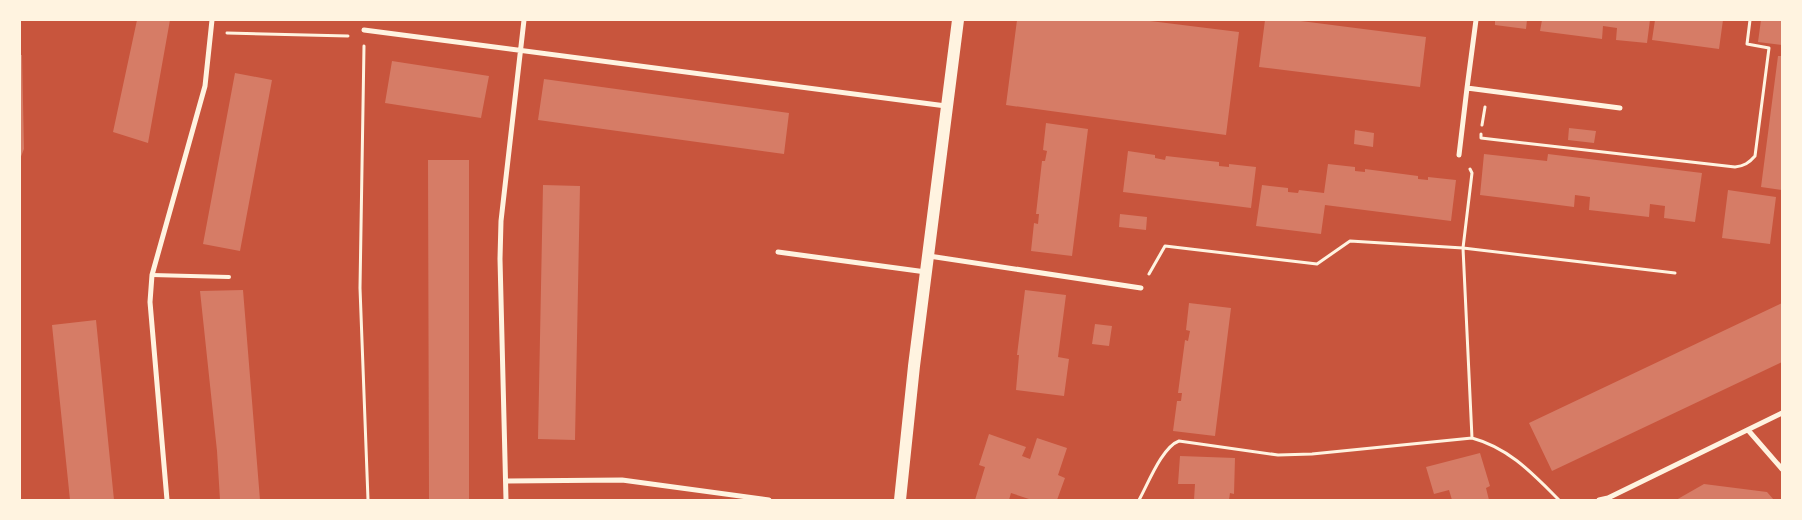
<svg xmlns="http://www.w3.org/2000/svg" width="1802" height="520" viewBox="0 0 1802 520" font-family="Roboto,sans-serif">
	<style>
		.building { fill: #d67c66 }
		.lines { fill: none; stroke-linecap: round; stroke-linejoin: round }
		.path { stroke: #fff3e0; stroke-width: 3 }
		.service { stroke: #fff3e0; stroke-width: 4 }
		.minor { stroke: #fff3e0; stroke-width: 5 }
		.primary { stroke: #fff3e0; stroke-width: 12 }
	</style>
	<rect width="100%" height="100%" fill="#c8553d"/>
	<path class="building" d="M137,20H170L148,143L113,132Z
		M1017,20H1142L1239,32L1226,135L1006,105Z
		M1265,20H1293L1426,37L1420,87L1259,67Z
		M1495,20H1527L1526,29L1495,25Z
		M1542,20H1650L1647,43L1616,40L1617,28L1603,26L1602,39L1540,31Z
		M1655,20H1723L1719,49L1652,40Z
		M1761,20H1782V45L1758,42Z
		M20,55H22L24,149L20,159Z
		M1778,56H1782V190L1761,187Z
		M392,61L489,76L481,118L385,103Z
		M235,73L272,80L240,251L203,244Z
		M544,79L789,113L784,154L538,120Z
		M1046,123L1088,129L1072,256L1031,251L1034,223L1038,224L1039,214H1036L1042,161H1045L1047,151L1043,150Z
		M1569,128L1596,131L1594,143L1568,140Z
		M1355,130L1374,133L1373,147L1354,144Z
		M1128,151L1155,155V158L1165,160L1166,156L1219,162V166L1229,167V164L1256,167L1251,208L1123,192Z
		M1484,154L1547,161L1548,154L1702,173L1695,222L1664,218L1665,206L1650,204L1649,217L1589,210L1590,197L1575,195L1574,207L1480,195Z
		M428,160H469V500H429Z
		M1328,164L1355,167V171L1365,172V169L1418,176V179L1428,180V177L1456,180L1451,221L1325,205L1321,234L1256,226L1262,185L1288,188V192L1298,193L1299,190L1324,193Z
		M543,185L580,186L575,440L538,439Z
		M1728,190L1776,197L1770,244L1722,238Z
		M1120,214L1147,217L1146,230L1119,227Z
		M243,290L260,500H220L217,451L200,291Z
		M1025,290L1066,295L1058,357L1069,359L1064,396L1016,390L1019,355H1017Z
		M1189,303L1231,308L1215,436L1173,431L1177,401H1181L1182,393H1178L1185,340L1188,341L1190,331L1186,330Z
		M1782,303V362L1552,471L1529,423Z
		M96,320L114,500H70L52,325Z
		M1095,324L1112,326L1109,346L1092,344Z
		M989,434L1026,447L1022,456L1030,459L1037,438L1067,448L1058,475L1065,478L1057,500H1032L1011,493L1009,500H975L985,467L979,465Z
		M1480,453L1490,486L1486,488L1489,500H1452L1449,490L1434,494L1426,467Z
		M1180,456L1235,458L1234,494L1230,493L1229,500H1194L1195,484H1178Z
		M1704,484L1767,492L1774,500H1676Z"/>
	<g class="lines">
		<path class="path" d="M227,33L348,36
			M364,46L360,288L368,500
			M1482,125L1485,107
			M1481,134V138L1735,167C1744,166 1749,163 1755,156L1769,48L1747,44L1750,20
			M1470,169L1472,173L1463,248L1472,438C1509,448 1532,473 1559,500
			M1149,274L1165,246L1317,264L1350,241L1463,248L1675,273
			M1139,500C1148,484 1162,447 1179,441L1278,455L1312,454L1472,438"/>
		<path class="service" d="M152,275L229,277"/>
		<path class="minor" d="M1476,20L1467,88L1620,108
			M364,30L946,106
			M1459,155L1467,88
			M778,252L926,272
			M929,256L1141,288
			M1748,430L1782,469
			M506,481L622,480L769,500
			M167,500L150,302L152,275L205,86L212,20
			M506,500L500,259L501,221L524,20
			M1599,500L1608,498L1782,413"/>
		<path class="primary" d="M900,500L914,366L958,20"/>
	</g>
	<rect width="1802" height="520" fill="none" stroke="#fff3e0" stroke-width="42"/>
</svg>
